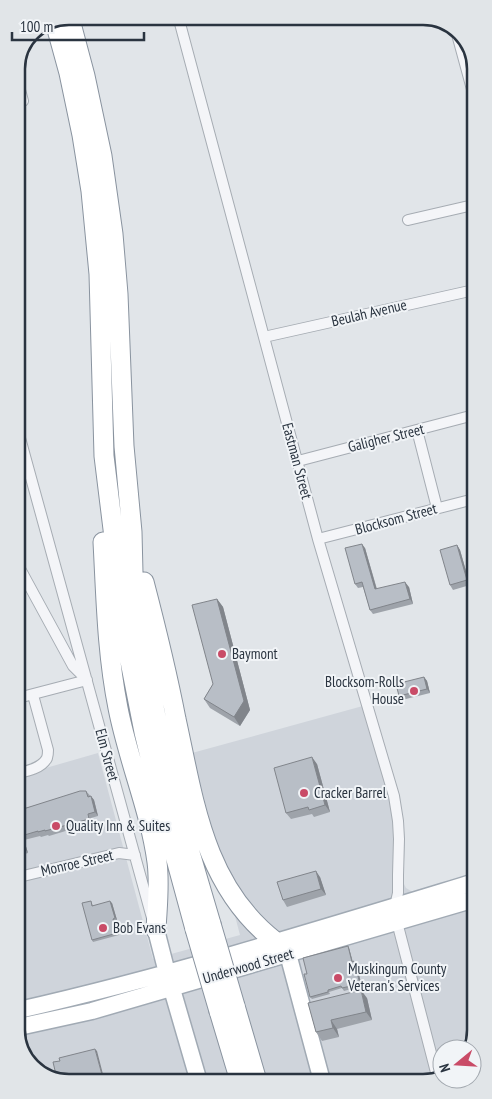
<svg xmlns="http://www.w3.org/2000/svg" width="492" height="1099" viewBox="0 0 492 1099" font-family="'PT Sans Narrow',sans-serif">
	<style>
		.built { fill: #cfd4db }
		.lines { fill: none; stroke-linecap: round; stroke-linejoin: round }
		.street-casing { stroke: #a6acb3; stroke-width: 12 }
		.primary-casing { stroke: #a1aab4; stroke-width: 19 }
		.highway-casing { stroke: #89939f; stroke-width: 21 }
		.street { stroke: #f4f5f8; stroke-width: 10 }
		.primary { stroke: #fff; stroke-width: 16 }
		.highway { stroke: #fff; stroke-width: 19 }
		.highway-bridge-casing { stroke: #89939f; stroke-width: 21; stroke-linecap: butt }
		.highway-bridge { stroke: #fff; stroke-width: 19 }
		.wall { fill: #9ea3aa }
		.shaded-wall { fill: #81858b }
		.building { fill: #b8bec6; stroke: #81858b }
		.poi-dot { fill: #c94b67; stroke: #f1f4f7; stroke-width: 2 }
		.labels { text-anchor: middle; stroke-width: 4; stroke-linejoin: round; paint-order: stroke }
		.street-label { font-size: 15px; fill: #2a3440; stroke: #f1f4f7 }
		.poi-label { font-size: 15px; fill: #2a3440; stroke: #f1f4f7; text-anchor: start }
		.rim { fill: none; stroke: #2a3440; stroke-width: 2.5 }
	</style>
	<rect width="100%" height="100%" fill="#e1e5e9"/>
	<path class="built" d="M370,704L403,822L405,840L403,882L406,888L416,894L475,878L476,1030L470,1049H442V1078L440,1080L65,1083L37,1072L19,1047L18,776L98,753L153,959L240,935L192,753Z"/>
	<g class="lines">
		<g class="street-casing">
			<path id="street" d="M178,16L318,539L394,796L398,821L399,839L398,875V893L395,906L397,922L438,1080
				M455,27L473,93
				M16,75L23,101
				M408,220L473,205
				M264,337L474,290
				M17,427L152,918
				M417,430L437,508
				M298,461L474,415
				M318,539L474,499
				M18,565L73,666L87,680L18,698
				M18,773C28,771 42,768 47,758C48,755 48,752 48,750L33,695
				M19,877L119,853L135,855"/>
		</g>
		<g class="primary-casing">
			<path id="primary" d="M156,930L165,965L199,1082
				M282,948L288,954L322,1081
				M19,1010C173,975 324,928 475,882
				M19,1027L92,1011L475,899"/>
		</g>
		<g class="highway-casing">
			<path id="highway" d="M69,16L85,76L102,156L113,234L118,294L124,446L132,532L133,573L142,638L155,712L178,812L211,924
				M55,22L69,73L82,135L91,191L99,274L104,456L128,651L144,732L164,815L195,929
				M103,542C106,598 107,653 118,708C128,760 150,810 157,862C160,885 157,908 156,930
				M144,582C156,628 167,673 176,719C194,801 204,887 276,942
				M235,1006L257,1081
				M219,1011L240,1081"/>
		</g>
		<use href="#street" class="street"/>
		<use href="#primary" class="primary"/>
		<use href="#highway" class="highway"/>
		<g class="highway-bridge-casing">
			<path id="highway-bridge" d="M211,924L235,1006
				M195,929L219,1011"/>
		</g>
		<use href="#highway-bridge" class="highway-bridge"/>
	</g>
	<path class="wall" d="M457,545L460,550L470,585L453,590L450,585Z
		M365,548L377,589L409,587L413,604L373,614L370,610L363,587L358,588L355,584Z
		M217,599L223,607L250,710L240,726L210,708L204,699L213,684Z
		M424,677L427,681L430,693L402,700L399,696Z
		M317,764L330,812L314,817L312,814L291,819L286,813Z
		M86,791L94,800L98,816L91,818L92,823L49,836L48,835L41,837L40,836L24,840L28,853L19,856L18,801L20,803L22,809Z
		M320,877L326,895L287,907L283,900Z
		M91,901L93,906L112,903L117,920L115,921L119,935L93,942L92,940Z
		M348,946L349,948L353,962L356,964L362,986L344,991L342,988L329,992L330,994L312,999L310,997L307,974Z
		M367,998L372,1020L337,1029L339,1037L322,1041L316,1032L308,1003Z"/>
	<path class="shaded-wall" d="M362,544L365,548L378,594L375,589Z
		M457,545L460,550L470,585L467,580Z
		M405,582L409,587L413,604L410,599Z
		M217,599L223,607L250,710L240,726L234,717Z
		M424,677L427,681L430,693L427,689Z
		M312,757L317,764L330,812L325,805Z
		M91,796L94,800L98,816L95,812Z
		M18,801L20,803L23,814L20,810Z
		M21,836L24,840L28,853L25,849Z
		M316,871L320,877L326,895L321,889Z
		M110,901L112,903L117,920L115,918Z
		M113,919L115,921L119,935L117,933Z
		M348,946L349,948L353,964L352,962Z
		M354,961L356,964L362,986L360,984Z
		M361,990L367,998L372,1020L366,1012Z
		M331,1020L337,1029L339,1037L333,1028Z
		M95,1049L97,1051L105,1082H104Z"/>
	<path class="building" d="M362,544L375,589L405,582L410,599L370,610L362,582L355,584L345,548Z
		M457,545L467,580L450,585L440,550Z
		M217,599L244,701L234,717L204,699L213,684L192,605Z
		M424,677L427,689L399,696L396,684Z
		M312,757L325,805L309,810L308,807L286,813L274,768Z
		M80,791H86L88,797L91,796L95,812L88,814L89,819L45,831V830L38,832V831L21,836L25,849L19,851L18,803L20,810Z
		M316,871L321,889L283,900L277,882Z
		M91,901L92,906L110,901L115,918L113,919L117,933L92,940L82,903Z
		M348,946L352,962L354,961L360,984L342,988L341,986L328,990V992L310,997L304,974H307L303,958Z
		M361,990L366,1012L331,1020L333,1028L316,1032L308,1003Z
		M95,1049L104,1082L65,1083L57,1079L53,1062L60,1061L59,1058Z
		M141,1074L143,1082H111Z"/>
	<g class="poi-dot">
		<circle cx="222" cy="654" r="5"/>
		<circle cx="414" cy="691" r="5"/>
		<circle cx="304" cy="793" r="5"/>
		<circle cx="56" cy="826" r="5"/>
		<circle cx="103" cy="928" r="5"/>
		<circle cx="338" cy="978" r="5"/>
	</g>
	<g class="labels">
		<g class="street-label">
			<text transform="translate(369 313) rotate(-13)" y="5">Beulah Avenue</text>
			<text transform="translate(386 438) rotate(-14)" y="5">Galigher Street</text>
			<text transform="translate(297 461) rotate(75)" y="5">Eastman Street</text>
			<text transform="translate(396 519) rotate(-15)" y="5">Blocksom Street</text>
			<text transform="translate(107 755) rotate(75)" y="5">Elm Street</text>
			<text transform="translate(77 863) rotate(-13)" y="5">Monroe Street</text>
			<text transform="translate(248 966) rotate(-16)" y="5">Underwood Street</text>
		</g>
		<g class="poi-label">
			<text x="232" y="659">Baymont</text>
			<text x="404" y="687" text-anchor="end">Blocksom-Rolls<tspan x="404" dy="17">House</tspan></text>
			<text x="314" y="798">Cracker Barrel</text>
			<text x="66" y="831">Quality Inn &amp; Suites</text>
			<text x="113" y="933">Bob Evans</text>
			<text x="348" y="974">Muskingum County<tspan x="348" dy="17">Veteran's Services</tspan></text>
		</g>
	</g>
	<path d="M0 0H492V1099H0ZM69 25H423A44 44 0 0 1 467 69V1030A44 44 0 0 1 423 1074H69A44 44 0 0 1 25 1030V69A44 44 0 0 1 69 25Z" fill="#e1e5e8" fill-rule="evenodd"/>
	<path class="rim" d="M69 25H423A44 44 0 0 1 467 69V1030A44 44 0 0 1 423 1074H69A44 44 0 0 1 25 1030V69A44 44 0 0 1 69 25Z"/>
	<g transform="translate(457 1064) rotate(252)"><circle r="24" fill="#f1f4f7" stroke="#a1a7ae"/>
	<path d="M0-4L9 19L0 12L-9 19Z" fill="#c94b67"/>
	<text y="-8" font-size="14" font-weight="bold" text-anchor="middle" fill="#2a3440">N</text>
	</g>
	<path d="M12 32v8h132v-8" fill="none" stroke="#2a3440" stroke-width="2.5"/>
	<text x="20" y="32" font-size="15" fill="#2a3440" stroke="#f1f4f7" stroke-width="4" paint-order="stroke">100 m</text>
</svg>
